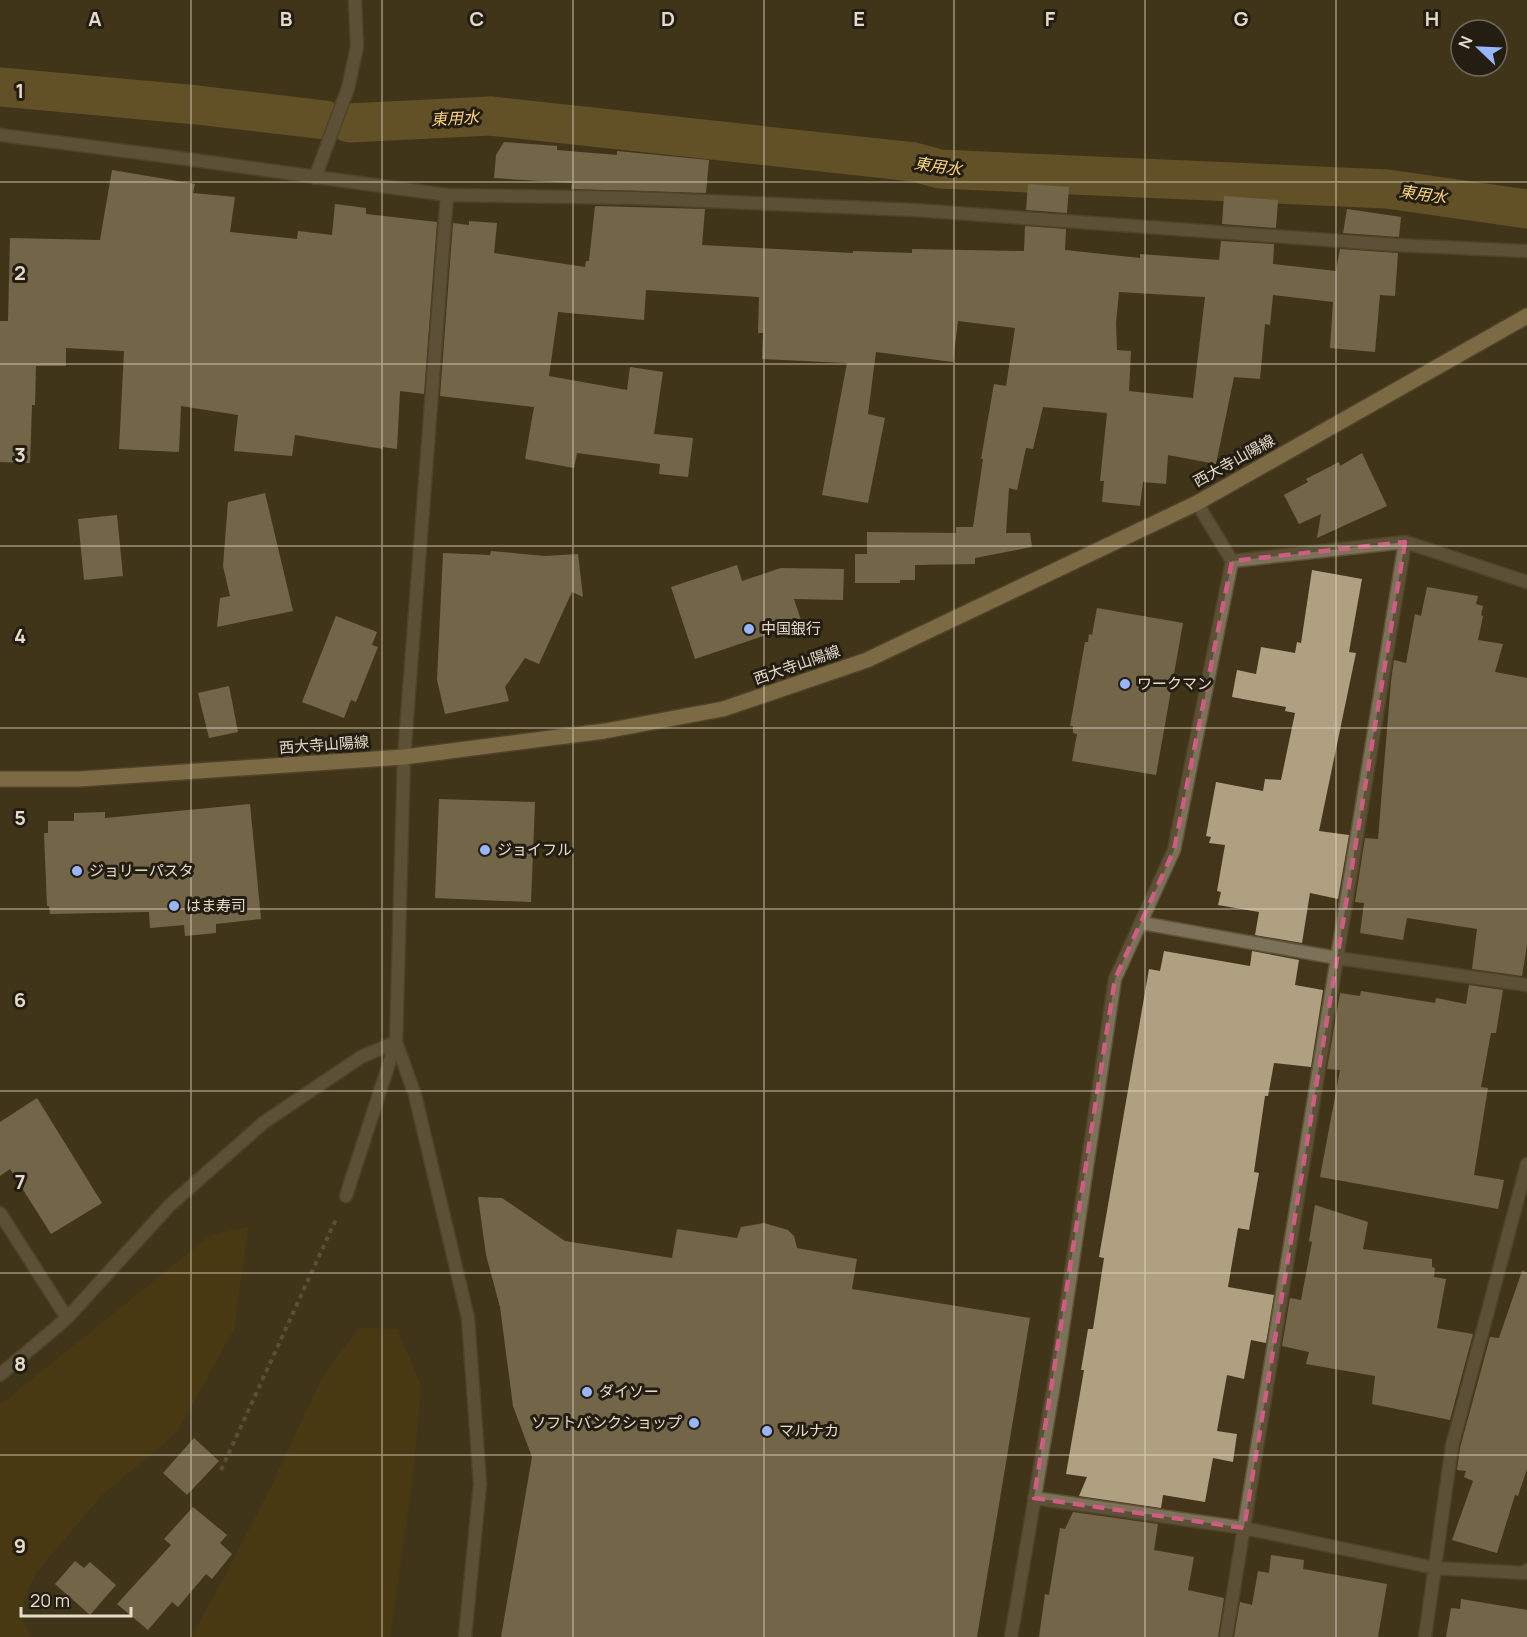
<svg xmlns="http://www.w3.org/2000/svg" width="1527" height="1637" viewBox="0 0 1527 1637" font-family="Manrope,'Noto Sans JP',sans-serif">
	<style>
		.green { fill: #523f0b }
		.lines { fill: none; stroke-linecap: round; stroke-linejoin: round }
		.canal { stroke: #8b7237; stroke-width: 39 }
		.building { fill: #aea080; fill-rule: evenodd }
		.lane-casing { stroke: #5f5339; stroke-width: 15 }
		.street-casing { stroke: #5f5339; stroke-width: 15 }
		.primary-casing { stroke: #5f5339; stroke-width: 18 }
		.path { stroke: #7a6f57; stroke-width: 4; stroke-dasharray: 4.5 4.5; stroke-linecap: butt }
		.lane { stroke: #7c7159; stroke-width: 12 }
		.street { stroke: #7c7159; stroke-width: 12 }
		.primary { stroke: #c0aa78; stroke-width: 15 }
		.marked { fill: none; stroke: #ce5d82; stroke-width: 4.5; stroke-dasharray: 12 8; stroke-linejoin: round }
		.grid { fill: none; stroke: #e3dccb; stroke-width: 1.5; stroke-opacity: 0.55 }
		.poi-dot { fill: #98b6fd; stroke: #231e11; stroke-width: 2 }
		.labels { text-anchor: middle; stroke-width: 6; stroke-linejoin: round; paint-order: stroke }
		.street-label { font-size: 15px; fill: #e3dccb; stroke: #231e11 }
		.poi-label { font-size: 15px; fill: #e3dccb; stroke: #231e11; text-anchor: start }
		.water-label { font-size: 16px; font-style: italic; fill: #f9d37d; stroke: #231e11 }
		.grid-label { font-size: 20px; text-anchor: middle; font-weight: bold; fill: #e3dccb; stroke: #231e11; stroke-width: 6; stroke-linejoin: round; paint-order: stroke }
	</style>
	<rect width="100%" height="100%" fill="#423519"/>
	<path class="green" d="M248,1227L234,1329L177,1432L101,1496L35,1574L19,1613L31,1637H0V1405L211,1235Z
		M359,1328L397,1329L421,1386L412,1485L390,1637H191L226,1574L267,1495L322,1378Z"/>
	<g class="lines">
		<path class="canal" d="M0,87L197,105L325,120
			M349,123L490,116L914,162L940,169L1387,189L1527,209"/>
	</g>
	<path class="building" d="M504,142L557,146V150L617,155V151L709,160L706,193L571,189L572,183L494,178L496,155Z
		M112,170L195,184L193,193L235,197L230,232L297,239L298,231L332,235L335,204L366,208V214L437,222L424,394L400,391L397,449L383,447V449L295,435L292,456L234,451L238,415L181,406L179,452L119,449L124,351L66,348V366H36L35,405H32L30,463L0,462V321H8L10,238L100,240Z
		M1028,184L1069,187L1067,213L1026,210Z
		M1224,196L1278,200L1276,228L1222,224Z
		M595,206L705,209L702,245L853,253V251L912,253V249L1024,251L1025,226L1066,229L1065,250L1140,258V254L1219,260L1221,241L1274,244L1273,264L1336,271L1340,249L1398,253L1395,296L1380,295L1375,352L1330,348L1333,302L1273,295L1270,325L1265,324L1260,379L1234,377L1216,464L1168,455L1166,484L1143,482L1140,506L1102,502L1104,481H1100L1107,413L1043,407L1033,449L1026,448L1017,490L1009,488L1006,533H1030L1032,547L975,558V564L915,565V580H900V583H855V554H867V532L956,533V527H973L983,459H981L994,384L1006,386L1015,328L958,321L953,362L876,352L868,414L885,418L868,503L822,495L847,363L762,359L763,333H758L759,297L646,290L644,320L558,312L549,376L627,390L630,367L663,372L654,434L693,438L688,477L659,474L660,464L577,453L574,468L525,459L534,407L440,396L453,223L469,225V221L497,223L494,253L585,267L586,261H589ZM1119,292L1205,297L1193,398L1129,391L1131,351L1117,350L1116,323Z
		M1347,209L1401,217L1399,237L1343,233Z
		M1362,453L1387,506L1317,538L1321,514L1299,524L1284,495L1308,482L1306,479L1339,462L1340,466Z
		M265,493L293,611L217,627L220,598L230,596L223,566L228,502Z
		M117,515L123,576L84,580L78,519Z
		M491,551L544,556L578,554L583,597L572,592L539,664L525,658L505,687L509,701L445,714L437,680L443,553L490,555Z
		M737,565L742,581L781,568L844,569L843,600L794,599L802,623L695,659L671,587Z
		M1312,570L1362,579L1349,652L1356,653L1319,831L1349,835L1338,899L1310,893L1302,943L1255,935L1259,912L1218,905L1221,892L1217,891L1225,845L1209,843L1211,837L1206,836L1216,782L1263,791L1265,779L1281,780L1295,713L1285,711L1286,707L1232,697L1237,670L1256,674L1261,647L1295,653L1297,642L1301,643Z
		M1427,587L1478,596L1476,604L1483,606L1481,615L1483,616L1478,640L1503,644L1495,672L1527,678V945L1522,976L1472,969L1477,929L1407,918L1403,940L1360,933L1364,903L1355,902L1365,838L1378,839L1391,681L1394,660L1406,663L1415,614L1421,616Z
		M1097,608L1183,623L1156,775L1072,761L1077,734L1073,733V726H1070L1085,642H1088L1089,634L1092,635Z
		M336,616L377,632L372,645L378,647L356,702L351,700L344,718L302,702Z
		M229,686L238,732L209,738L198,693Z
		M439,799L535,802L531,902L435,898Z
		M250,804L261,919L216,924V933L185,936L184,925L150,928L149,912L50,914L49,906H47L44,833H48V821H74V813L105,812V818Z
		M1164,951L1250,966L1252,951L1299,960L1295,985L1323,990L1311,1067L1274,1063L1268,1096H1265L1254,1172L1259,1173L1249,1230L1238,1228L1228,1287L1274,1295L1266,1343L1251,1340L1244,1379L1227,1375L1217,1431L1237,1434L1233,1462L1213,1458L1205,1502L1163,1495L1161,1508L1079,1496L1087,1477L1066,1474L1084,1370H1081L1088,1329H1093L1104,1258L1099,1257L1149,969L1160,971Z
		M1469,985L1503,990L1496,1033H1491L1481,1087L1488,1088L1474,1175L1504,1180L1498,1209L1320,1177L1340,1070L1327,1069L1340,993L1360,996L1361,991L1435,1003L1436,998L1466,1004Z
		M37,1098L102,1203L51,1234L10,1169L0,1176V1122Z
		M478,1197L502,1198L565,1241L672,1258L677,1229L737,1238L741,1227L764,1223L788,1230L794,1236L797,1248L857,1259L852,1289L1030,1318L977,1637H501L532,1457L513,1406L500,1307L486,1255Z
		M1315,1205L1368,1222L1363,1249L1432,1259V1267L1435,1268L1434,1277L1446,1279L1437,1328L1473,1334L1450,1420L1372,1404L1375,1376L1306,1364L1309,1352L1282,1346L1290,1298L1301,1300L1312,1242L1309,1241Z
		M1522,1271L1527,1272V1469L1518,1496L1515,1495L1497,1553L1452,1540L1473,1481L1464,1477L1466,1471L1457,1470L1460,1448L1490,1337L1499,1338Z
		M194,1438L219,1461L187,1495L163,1473Z
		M193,1507L227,1535L220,1543L232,1554L212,1579L206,1574L178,1607L172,1602L148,1630L117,1604L171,1545L164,1539Z
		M1073,1512L1158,1524L1154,1550L1194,1557L1188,1590L1224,1598L1218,1637H1039L1045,1594L1049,1595L1060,1528L1065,1529Z
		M1271,1555L1304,1560L1303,1569L1387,1584L1378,1637H1234L1240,1602L1252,1605L1258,1571L1269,1573Z
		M75,1561L84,1568L90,1562L116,1585L90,1615L55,1584Z
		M1461,1599L1527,1610V1637H1446L1451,1608L1460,1609Z"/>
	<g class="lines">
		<g class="lane-casing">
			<path id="lane" d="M346,1196L396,1042"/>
		</g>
		<g class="street-casing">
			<path id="street" d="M0,135L172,157L447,195L634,198L914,210L1396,245L1527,251
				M315,178L348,88L357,47L355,0
				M447,195L404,757L396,1042L415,1095L468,1318L480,1484L465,1637
				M1232,561L1405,542L1527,582
				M1142,923L1337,958L1527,985
				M0,1213L67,1318
				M0,1375L67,1318L170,1205L263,1123L361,1057L396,1042
				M1034,1498L1244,1528L1435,1568L1525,1573L1527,1570
				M1011,1637L1058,1361L1115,979L1174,850L1232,561L1197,503
				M1226,1637L1405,542
				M1425,1637L1452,1446L1527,1164"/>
		</g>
		<g class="primary-casing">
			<path id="primary" d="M0,779H80L404,757L605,731L723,709L867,660L1197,503L1527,316"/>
		</g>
		<path class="path" d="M221,1470L337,1217"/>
		<use href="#lane" class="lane"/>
		<use href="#street" class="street"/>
		<use href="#primary" class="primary"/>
	</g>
	<path d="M0 0H1527V1637H0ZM1405,542L1244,1528L1034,1498L1115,979L1174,850L1232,561Z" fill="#423519" fill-opacity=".55" fill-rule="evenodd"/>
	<path class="marked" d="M1405,542L1244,1528L1034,1498L1115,979L1174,850L1232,561Z"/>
	<path class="grid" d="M191,0V1637M382,0V1637M573,0V1637M764,0V1637M954,0V1637M1145,0V1637M1336,0V1637M0,182H1527M0,364H1527M0,546H1527M0,728H1527M0,909H1527M0,1091H1527M0,1273H1527M0,1455H1527"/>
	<g class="poi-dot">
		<circle cx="749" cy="629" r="6"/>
		<circle cx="1125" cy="684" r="6"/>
		<circle cx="485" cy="850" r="6"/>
		<circle cx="77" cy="871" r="6"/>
		<circle cx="174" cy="906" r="6"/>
		<circle cx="587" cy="1392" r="6"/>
		<circle cx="694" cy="1423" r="6"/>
		<circle cx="767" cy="1431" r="6"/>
	</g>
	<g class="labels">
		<g class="street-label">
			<text transform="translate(1234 461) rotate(-29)" y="5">西大寺山陽線</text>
			<text transform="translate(797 665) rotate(-19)" y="5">西大寺山陽線</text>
			<text transform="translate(324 745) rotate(-4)" y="5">西大寺山陽線</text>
		</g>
		<g class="poi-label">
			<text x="761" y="634">中国銀行</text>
			<text x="1137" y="689">ワークマン</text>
			<text x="497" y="855">ジョイフル</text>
			<text x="89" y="876">ジョリーパスタ</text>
			<text x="186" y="911">はま寿司</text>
			<text x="599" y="1397">ダイソー</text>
			<text x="682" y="1428" text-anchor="end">ソフトバンクショップ</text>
			<text x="779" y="1436">マルナカ</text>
		</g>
		<g class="water-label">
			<text transform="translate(455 118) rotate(-3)" y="6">東用水</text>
			<text transform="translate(938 166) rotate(8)" y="6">東用水</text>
			<text transform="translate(1423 194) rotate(8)" y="6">東用水</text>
		</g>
	</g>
	<g class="grid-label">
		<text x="95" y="26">A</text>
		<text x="286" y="26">B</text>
		<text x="477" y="26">C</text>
		<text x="668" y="26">D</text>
		<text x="859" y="26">E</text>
		<text x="1050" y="26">F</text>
		<text x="1241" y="26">G</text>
		<text x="1432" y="26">H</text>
		<text x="20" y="98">1</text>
		<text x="20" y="280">2</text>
		<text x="20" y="462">3</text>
		<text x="20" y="643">4</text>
		<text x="20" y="825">5</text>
		<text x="20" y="1007">6</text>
		<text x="20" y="1189">7</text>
		<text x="20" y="1371">8</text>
		<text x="20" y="1553">9</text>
	</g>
	<g transform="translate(1479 48) rotate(293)"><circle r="28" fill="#231e11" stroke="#706a5b" stroke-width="1.5"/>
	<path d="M0-4.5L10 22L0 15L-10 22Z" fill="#98b6fd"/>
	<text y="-9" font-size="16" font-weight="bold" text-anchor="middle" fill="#e3dccb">N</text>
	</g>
	<path d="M21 1607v9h110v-9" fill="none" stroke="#e3dccb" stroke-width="3"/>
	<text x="30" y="1607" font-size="18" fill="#e3dccb" stroke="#231e11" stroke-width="4.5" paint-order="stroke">20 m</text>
</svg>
